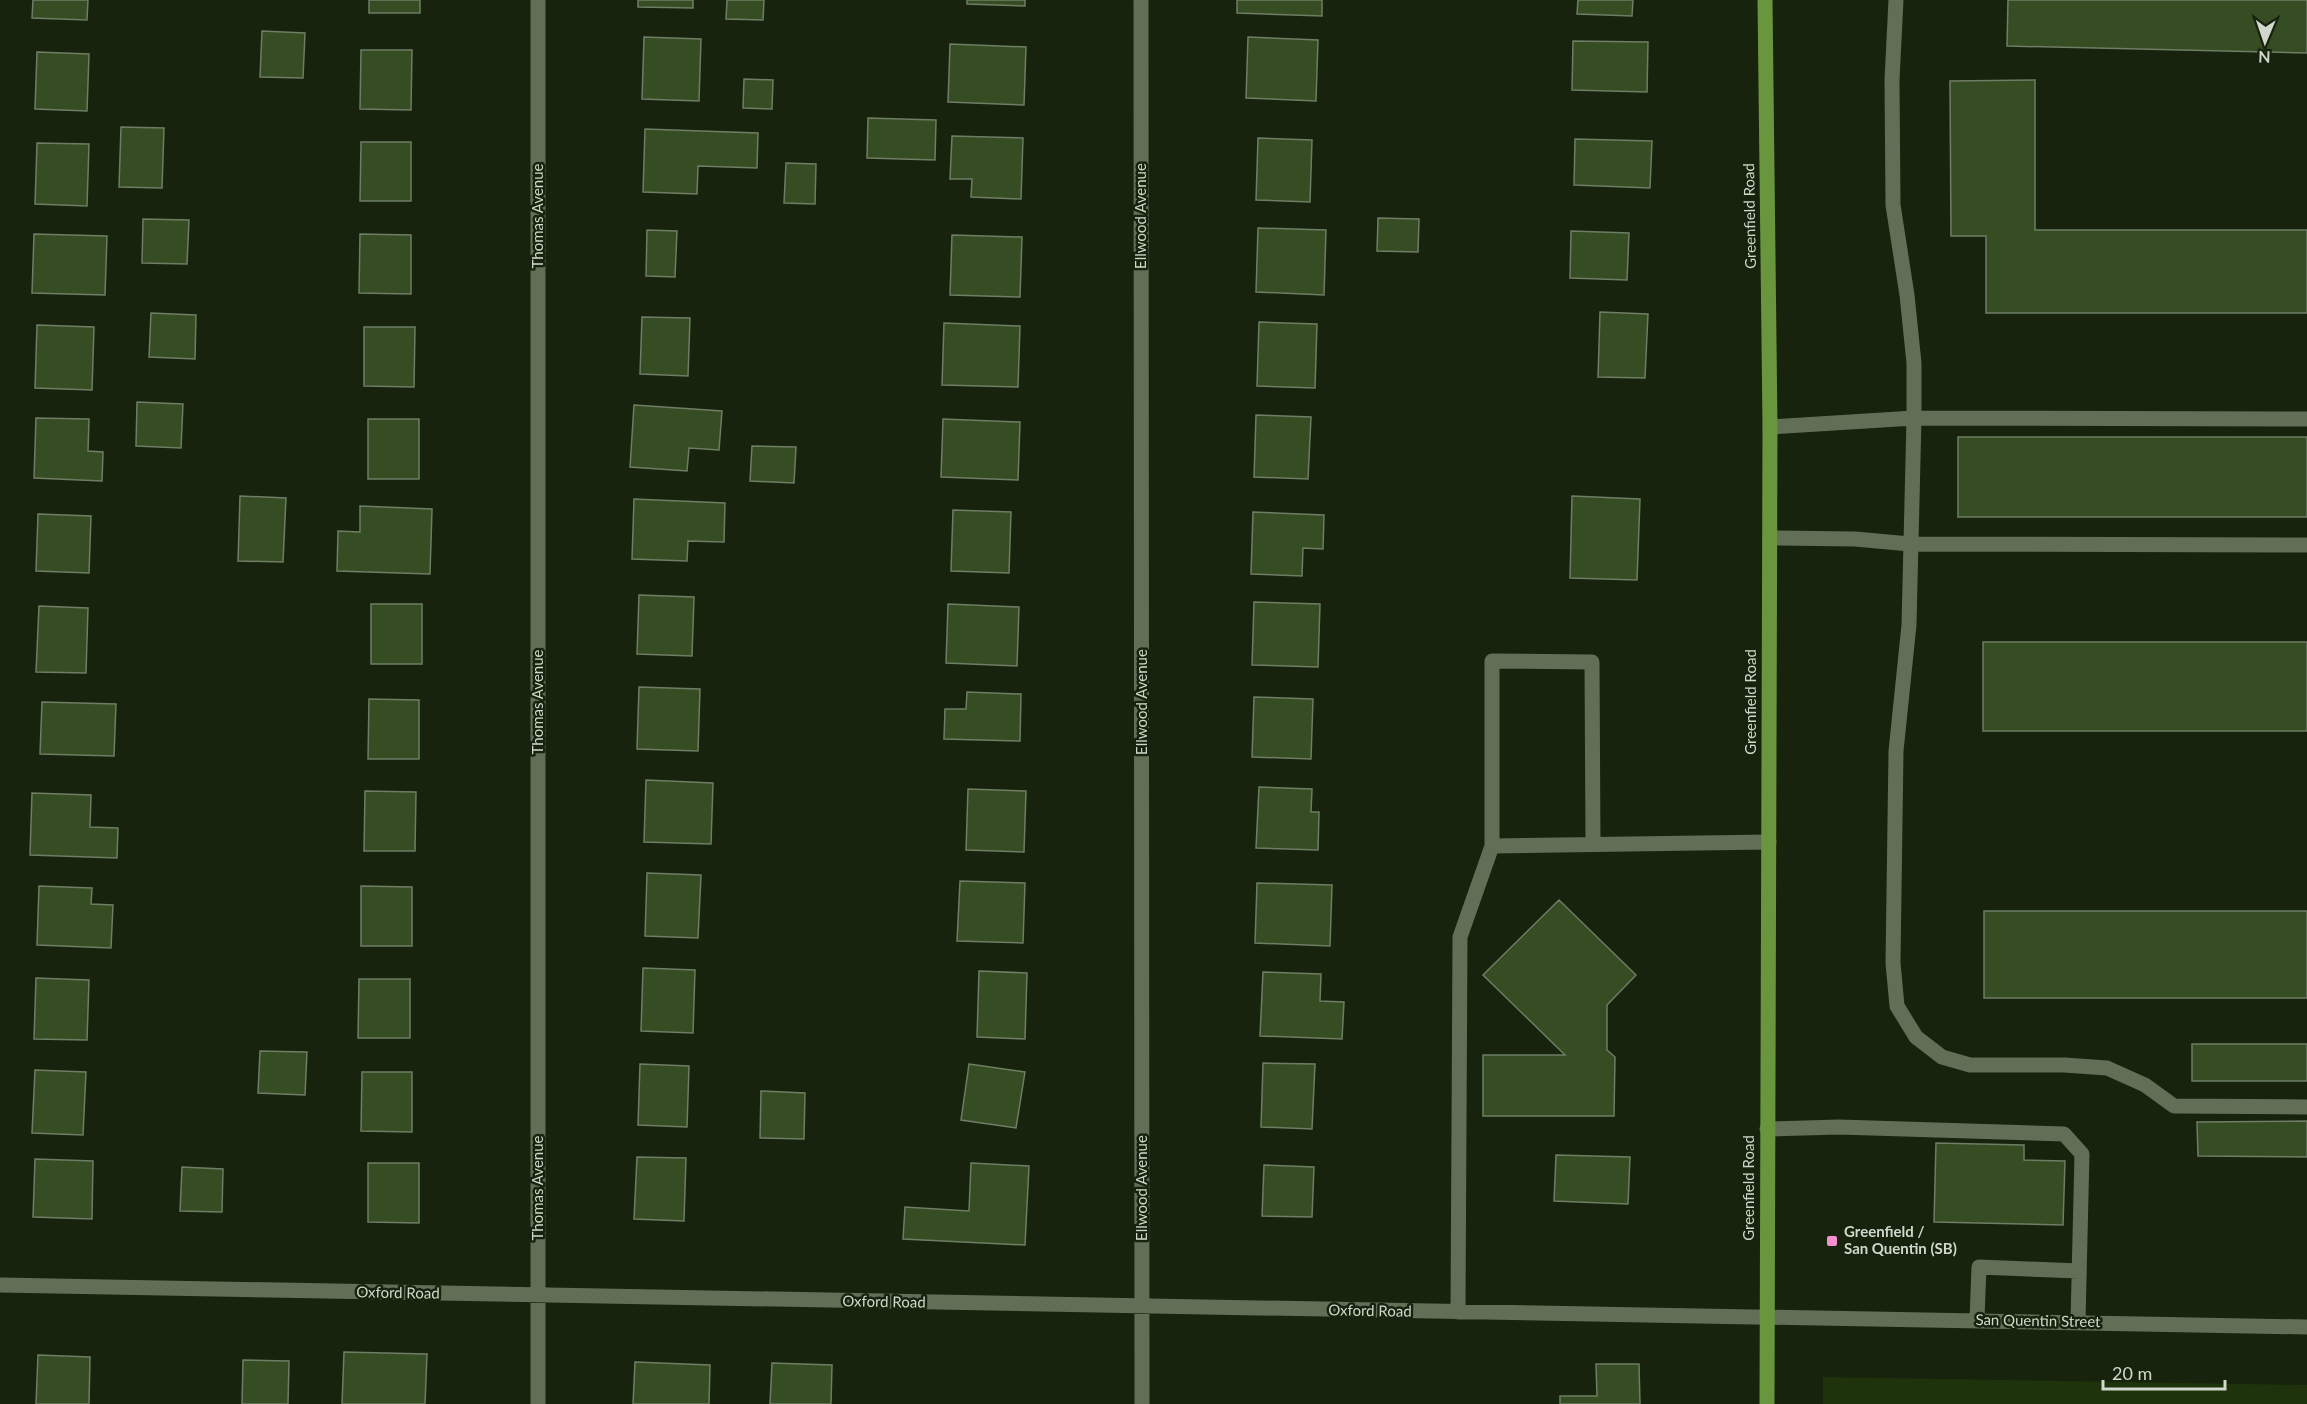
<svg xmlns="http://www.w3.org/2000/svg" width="2307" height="1404" viewBox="0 0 2307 1404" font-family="Lato,sans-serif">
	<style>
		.green { fill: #1e320b }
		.building { fill: #364d24; stroke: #6e7d64; stroke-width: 1.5 }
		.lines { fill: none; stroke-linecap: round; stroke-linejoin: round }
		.minor { stroke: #616f57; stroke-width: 15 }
		.major { stroke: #69953d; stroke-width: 15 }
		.poi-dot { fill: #f690d0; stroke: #17230d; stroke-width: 2 }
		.labels { text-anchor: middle; stroke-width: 5; stroke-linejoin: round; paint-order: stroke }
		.street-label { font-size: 15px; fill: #cfd8ca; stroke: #17230d }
		.poi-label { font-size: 15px; font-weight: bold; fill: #cfd8ca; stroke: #17230d; text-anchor: start }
	</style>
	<rect width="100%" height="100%" fill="#17230d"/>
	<path class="green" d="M1823,1377L2307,1385V1404H1823Z"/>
	<path class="building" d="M33,0H88L87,20L32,18Z
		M369,0H420V13H369Z
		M638,0H693V8L638,7Z
		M727,0H764L763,20L726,19Z
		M967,0H1025V6L967,4Z
		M1237,0H1322V16L1237,13Z
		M1578,0H1633L1632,16L1577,14Z
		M2008,0H2307V53L2007,46Z
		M262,31L305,33L303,78L260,77Z
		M644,37L701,39L699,101L642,99Z
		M1248,37L1318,40L1316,101L1246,98Z
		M1573,41L1648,42L1647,92L1572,90Z
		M950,44L1026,47L1024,105L948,102Z
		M361,50H412L411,110L360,109Z
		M37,52L89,54L87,111L35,109Z
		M744,79L773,80L772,109L743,108Z
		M2035,80V230H2307V313H1986V236H1951L1950,81Z
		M868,118L936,120L935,160L867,158Z
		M121,127L164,128L162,188L119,187Z
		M645,129L758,133L757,168L698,166L697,194L643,192Z
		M952,136L1023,138L1021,199L971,197L972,179H950Z
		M1258,138L1312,140L1310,202L1256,200Z
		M1575,139L1652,141L1650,188L1574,185Z
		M361,142H411V201H360Z
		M37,143L89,144L87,206L35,204Z
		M786,163L816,164L815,204L784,203Z
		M1378,218L1419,219L1418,252L1377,251Z
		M143,219L189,220L187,264L142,263Z
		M1258,228L1326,230L1324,295L1256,292Z
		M647,230L677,231L675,277L646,276Z
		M1571,231L1629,233L1627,280L1570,278Z
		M34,234L107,236L105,295L32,293Z
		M360,234L411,235V294L359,293Z
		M952,235L1022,237L1020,297L950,295Z
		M1600,312L1648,314L1645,378L1598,377Z
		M151,313L196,315L195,359L149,357Z
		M642,317L690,318L688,376L640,374Z
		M1259,322L1317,324L1315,388L1257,386Z
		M944,323L1020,326L1018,387L942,385Z
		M37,325L94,327L92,390L35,388Z
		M364,327H415L414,387L364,386Z
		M137,402L183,404L181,448L136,446Z
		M634,405L722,411L719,450L689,448L687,471L630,467Z
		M1256,415L1311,417L1308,479L1254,477Z
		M36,418L89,419L88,451L103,452L102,481L34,478Z
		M368,419H419V479H368Z
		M943,419L1020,422L1018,480L941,477Z
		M1958,437H2307V517H1958Z
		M752,446L796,447L794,483L750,481Z
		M240,496L286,498L283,562L238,561Z
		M1572,496L1640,499L1637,580L1570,578Z
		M634,499L725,503L724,542L688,541L687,561L632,559Z
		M360,506L432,509L430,574L337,571L338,531L360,532Z
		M953,510L1011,512L1009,573L951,571Z
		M1253,512L1324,515L1323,549L1303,548L1302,576L1251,574Z
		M38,514L91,516L89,573L36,571Z
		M639,595L694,597L692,656L637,654Z
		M1254,602L1320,604L1318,667L1252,665Z
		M371,604H422V664H371Z
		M948,604L1019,607L1017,666L946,663Z
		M39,606L88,608L86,673L36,672Z
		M1983,642H2307V731H1983Z
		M639,687L700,689L698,751L637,749Z
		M967,692L1021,694L1020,741L944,739L945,709H966Z
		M1254,697L1313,699L1311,759L1252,757Z
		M369,699L419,700V759H368Z
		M42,702L116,704L114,756L40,754Z
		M646,780L713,783L711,844L644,842Z
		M1259,787L1312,789L1311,812H1319L1318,850L1256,848Z
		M968,789L1026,791L1024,852L966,850Z
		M365,791L416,792L415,851H364Z
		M32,793L91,795L90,827L118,828L117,858L30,855Z
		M647,873L701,875L698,938L645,936Z
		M960,881L1025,883L1023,943L957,941Z
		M1257,883L1332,885L1330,946L1255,943Z
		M39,886L92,888L91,904L113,905L111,948L37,945Z
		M361,886L412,887V946H361Z
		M1559,900L1636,975L1607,1005V1050L1615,1057L1614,1116H1483V1055H1565L1483,975Z
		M1984,911H2307V998H1984Z
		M643,968L695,970L693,1033L641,1031Z
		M979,971L1027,973L1025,1039L977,1037Z
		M1263,972L1321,974L1320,1001L1344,1002L1342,1039L1260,1036Z
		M36,978L89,980L87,1040L34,1039Z
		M359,979H410V1038H358Z
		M2192,1044H2307V1081H2192Z
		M260,1051L307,1052L305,1095L258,1093Z
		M1263,1063L1315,1064L1312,1129L1261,1127Z
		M640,1064L689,1066L687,1127L638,1125Z
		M969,1064L1025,1072L1016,1128L961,1120Z
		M35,1070L86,1072L83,1135L32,1133Z
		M362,1072H412V1132L361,1131Z
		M761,1091L805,1093L804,1139L760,1138Z
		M2307,1121V1157L2198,1156L2197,1122Z
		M1936,1143L2024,1145V1160L2065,1161L2063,1225L1934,1222Z
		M1556,1155L1630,1157L1628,1204L1554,1201Z
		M637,1157L686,1158L684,1221L634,1219Z
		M35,1159L93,1161L92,1219L33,1217Z
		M368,1163H419V1223L368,1222Z
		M971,1163L1029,1166L1025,1245L903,1239L905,1207L969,1211Z
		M1264,1165L1314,1167L1312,1217L1262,1216Z
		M182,1167L223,1169L222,1212L180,1211Z
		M344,1352L427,1354L425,1404H342Z
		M38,1355L90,1357L89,1404H36Z
		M243,1360L289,1361L288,1404H242Z
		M635,1362L710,1365L709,1404H633Z
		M772,1363L832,1365L831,1404H770Z
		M1596,1364H1639L1640,1404H1560V1396H1597Z"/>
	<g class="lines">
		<path class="minor" d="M538,0V1404
			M1141,0L1142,1404
			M1896,0L1892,80L1893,205L1907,295L1914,363V418L1909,625L1896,751L1893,963L1897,1006L1916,1037L1942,1057L1970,1065H2064L2107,1068L2145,1085L2174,1106L2307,1107
			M1770,427L1914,418L2307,419
			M1770,538L1855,539L1910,544L2307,545
			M1492,846V661L1592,662L1593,844
			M1767,1129L1839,1127L2064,1134L2082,1154L2078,1321
			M0,1285L2307,1327
			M1458,1312L1460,937L1492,846L1769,842
			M1977,1319L1979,1267L2079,1271"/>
		<path class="major" d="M1765,0L1770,427L1767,1404"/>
	</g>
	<rect class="poi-dot" x="1826" y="1235" width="12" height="12" rx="3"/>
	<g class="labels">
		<g class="street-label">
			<text transform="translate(538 216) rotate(-90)" y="5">Thomas Avenue</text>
			<text transform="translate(1141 216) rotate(-90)" y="5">Ellwood Avenue</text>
			<text transform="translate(1750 216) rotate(-91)" y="5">Greenfield Road</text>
			<text transform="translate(538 702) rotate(-90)" y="5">Thomas Avenue</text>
			<text transform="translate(1142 702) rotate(-90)" y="5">Ellwood Avenue</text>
			<text transform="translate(1751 702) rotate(-90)" y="5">Greenfield Road</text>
			<text transform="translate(538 1188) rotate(-90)" y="5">Thomas Avenue</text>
			<text transform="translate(1142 1188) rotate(-90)" y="5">Ellwood Avenue</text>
			<text transform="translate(1749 1188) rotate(-90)" y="5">Greenfield Road</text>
			<text transform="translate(398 1293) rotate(1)" y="5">Oxford Road</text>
			<text transform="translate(884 1302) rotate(1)" y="5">Oxford Road</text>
			<text transform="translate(1370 1311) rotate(1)" y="5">Oxford Road</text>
			<text transform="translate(2038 1321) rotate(1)" y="5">San Quentin Street</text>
		</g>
		<g class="poi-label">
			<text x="1844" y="1237">Greenfield /<tspan x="1844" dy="17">San Quentin (SB)</tspan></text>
		</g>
	</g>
	<g transform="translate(2265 42) rotate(182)" stroke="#17230d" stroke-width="4.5" paint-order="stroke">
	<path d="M0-4.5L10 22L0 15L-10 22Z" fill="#cfd8ca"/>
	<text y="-9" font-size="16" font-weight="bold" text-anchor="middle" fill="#cfd8ca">N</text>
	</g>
	<path d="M2103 1380v9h122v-9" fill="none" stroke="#cfd8ca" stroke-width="3"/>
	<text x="2112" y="1380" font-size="18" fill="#cfd8ca" stroke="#17230d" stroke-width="4.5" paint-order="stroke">20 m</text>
</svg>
